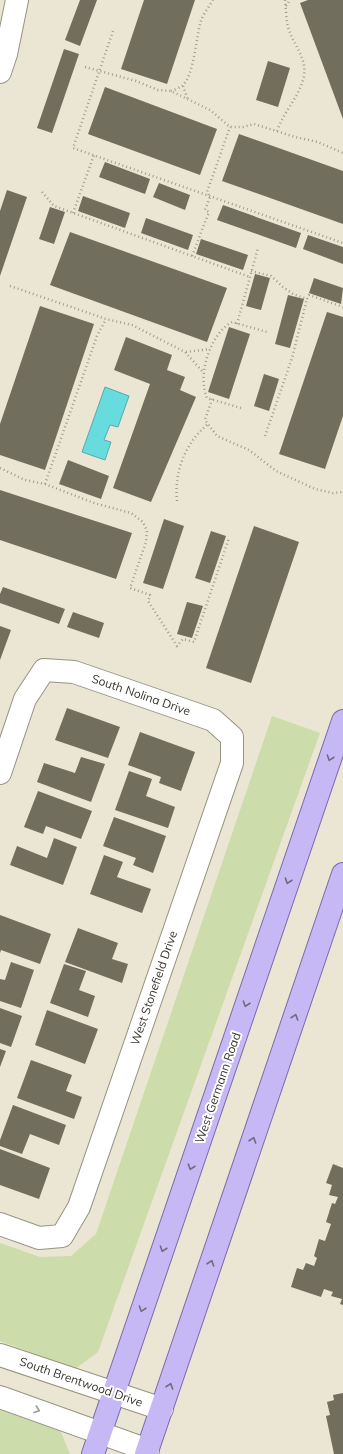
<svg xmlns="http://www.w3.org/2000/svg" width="343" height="1454" viewBox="0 0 343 1454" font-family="Mulish,sans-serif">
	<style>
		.green { fill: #cddcab }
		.water { fill: #68dbdf; stroke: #59aaaa }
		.building { fill: #716e5d }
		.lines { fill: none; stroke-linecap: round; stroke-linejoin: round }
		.minor-casing { stroke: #979482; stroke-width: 24 }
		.major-casing { stroke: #7b6bab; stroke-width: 24 }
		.path { stroke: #a09d8e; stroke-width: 2.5; stroke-dasharray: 1 3; stroke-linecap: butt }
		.minor { stroke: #fff; stroke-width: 22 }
		.major { stroke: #c6b8f5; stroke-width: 22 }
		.oneway { stroke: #706a7e }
		.oneway2 { stroke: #9b9a96 }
		.labels { text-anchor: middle; stroke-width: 4; stroke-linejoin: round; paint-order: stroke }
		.street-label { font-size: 12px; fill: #37362e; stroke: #fff }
	</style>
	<rect width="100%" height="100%" fill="#eae6d3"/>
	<path class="green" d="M272,716L320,733L98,1352L75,1369L0,1341V1243L40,1257L71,1256L96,1234Z
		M0,1409L60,1430L70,1454H0Z"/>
	<path class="water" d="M105,387L129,396L118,427L110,425L104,440L111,442L105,460L82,452Z"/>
	<path class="building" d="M80,0H97L80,46L65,40Z
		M144,0H195L167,84L121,69Z
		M308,0H343V119L300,3Z
		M64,49L79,54L52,133L37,128Z
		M268,61L290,68L278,107L256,100Z
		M105,87L217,129L200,175L88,134Z
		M239,134L343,171V224L222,181Z
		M105,162L150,179L145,194L99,177Z
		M159,183L190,195L185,210L153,197Z
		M7,190L27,197L0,276V211Z
		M83,196L130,213L125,228L78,211Z
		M223,205L301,233L296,248L217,220Z
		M50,207L65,212L54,244L39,239Z
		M146,218L193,235L188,250L141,233Z
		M70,232L227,288L207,342L50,285Z
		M308,235L343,247V264L303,249Z
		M201,239L248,255L243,270L196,254Z
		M255,274L270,278L261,310L246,306Z
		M314,278L343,288L341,304L309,293Z
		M288,295L304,299L290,348L275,344Z
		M40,306L94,324L45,470L0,455V424Z
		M327,312L343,317V416L325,469L279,454Z
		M229,327L250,334L229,399L208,392Z
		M126,337L172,355L167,370L185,377L180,390L196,397L151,502L113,488L150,384L114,370Z
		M264,374L279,379L269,411L254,406Z
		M68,460L109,476L101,499L59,484Z
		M0,490L132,533L116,579L0,540Z
		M164,519L184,526L163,589L143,583Z
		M254,526L299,542L251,683L206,668Z
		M211,531L226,536L210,583L195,578Z
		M3,587L65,609L59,624L0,603V594Z
		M187,602L203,606L192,638L177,634Z
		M73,612L104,623L99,638L67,627Z
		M0,626L11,630L0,660Z
		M67,708L120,727L108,758L55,740Z
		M140,732L195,752L181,791L159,783L161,777L128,765Z
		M81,757L105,764L91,802L37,782L44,763L75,773Z
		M129,771L152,779L146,796L175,807L168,828L115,810Z
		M38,791L92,811L81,839L46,826L43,834L24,827Z
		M114,817L166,836L153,873L133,865L136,858L103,846Z
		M54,838L77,847L63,885L10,865L17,846L47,858Z
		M104,855L123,862L117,877L151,889L142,913L90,894Z
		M0,915L51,934L40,964L1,950L0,953Z
		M78,928L118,943L112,959L128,964L122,983L65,962Z
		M11,962L34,970L21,1008L0,1001V979L5,980Z
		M64,964L86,971L79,990L95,996L88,1017L50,1003Z
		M0,1008L22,1016L11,1047L0,1043Z
		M47,1010L98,1029L85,1064L35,1045Z
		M0,1049L6,1051L0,1067Z
		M31,1060L72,1075L66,1091L82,1097L74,1119L17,1098Z
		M13,1105L66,1125L59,1145L30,1134L22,1154L0,1146V1140Z
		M0,1149L50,1168L39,1199L0,1185Z
		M333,1164L343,1168V1305L340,1304L342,1299L331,1296L333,1292L324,1289L321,1297L291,1287L297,1268L303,1270L306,1263L314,1266L317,1258L314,1256L319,1239L325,1241L331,1224L326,1222L332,1203L335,1204L338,1197L329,1195L332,1185L326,1183Z
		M343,1393V1454H334L326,1416L330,1415L327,1402L334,1400L333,1395Z"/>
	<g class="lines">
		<g class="minor-casing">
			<path id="minor" d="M0,72L6,54L17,0
				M0,773L25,699L44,670L74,672L213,720L232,737V763L79,1207L62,1236L39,1238L0,1224
				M0,1355L162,1409
				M0,1397L148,1450"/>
		</g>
		<g class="major-casing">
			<path id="major" d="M93,1454L343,721
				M146,1454L343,874"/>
		</g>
		<path class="path" d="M286,6L290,0
			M113,31L73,148L343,243
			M85,67L136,81L158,90L171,91L210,110L230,127H243L254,124L295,137L318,142L343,153
			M183,86L188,100
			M171,91C174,90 179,88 182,86C194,77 196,36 201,21C203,14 209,7 213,0
			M277,131C284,111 300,96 304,76C307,57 293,45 288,27C286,19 286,9 285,0
			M42,192L54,206L250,277
			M73,213L94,155
			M192,256L209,212L205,210L210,197L207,192L230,127
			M251,271L271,276L283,287L293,294L307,299L309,295L343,307
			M10,286L106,319L132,325L185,352L203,372
			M237,324L258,248
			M186,352L210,349
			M212,399L205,420L217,436L249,450L276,471L315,489L333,493L343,492
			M241,408L207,398C197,375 210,334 232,322L267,332
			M265,436L292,358L307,299
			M0,468L25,480L45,484L94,503L131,513L143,522L147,531L146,542L130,588L150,595L148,601L177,646L183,639L194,642L229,538
			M45,484L97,336L106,319
			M177,501C174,472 185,443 208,424"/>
		<use href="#minor" class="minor"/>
		<use href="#major" class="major"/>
	</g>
	<defs><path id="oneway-chevron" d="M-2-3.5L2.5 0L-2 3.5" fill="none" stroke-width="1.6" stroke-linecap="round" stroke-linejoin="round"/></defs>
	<g class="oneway">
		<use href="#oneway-chevron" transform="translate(330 758) rotate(109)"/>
		<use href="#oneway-chevron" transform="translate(288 881) rotate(109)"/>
		<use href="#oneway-chevron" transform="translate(246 1004) rotate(109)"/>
		<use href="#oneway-chevron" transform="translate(295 1017) rotate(-71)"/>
		<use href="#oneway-chevron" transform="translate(253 1140) rotate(-71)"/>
		<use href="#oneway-chevron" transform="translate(191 1167) rotate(109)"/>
		<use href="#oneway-chevron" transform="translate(163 1249) rotate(109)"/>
		<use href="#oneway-chevron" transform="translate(211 1263) rotate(-71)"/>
		<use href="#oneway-chevron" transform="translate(142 1309) rotate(109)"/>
		<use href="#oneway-chevron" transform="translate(170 1386) rotate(-71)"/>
	</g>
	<use class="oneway2" href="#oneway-chevron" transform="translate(37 1410) rotate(20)"/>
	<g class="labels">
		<g class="street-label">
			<text transform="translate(141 695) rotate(19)" y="4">South Nolina Drive</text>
			<text transform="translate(154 988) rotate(-71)" y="4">West Stonefield Drive</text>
			<text transform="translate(218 1088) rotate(-71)" y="4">West Germann Road</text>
			<text transform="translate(81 1382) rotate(19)" y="4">South Brentwood Drive</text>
		</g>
	</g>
</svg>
